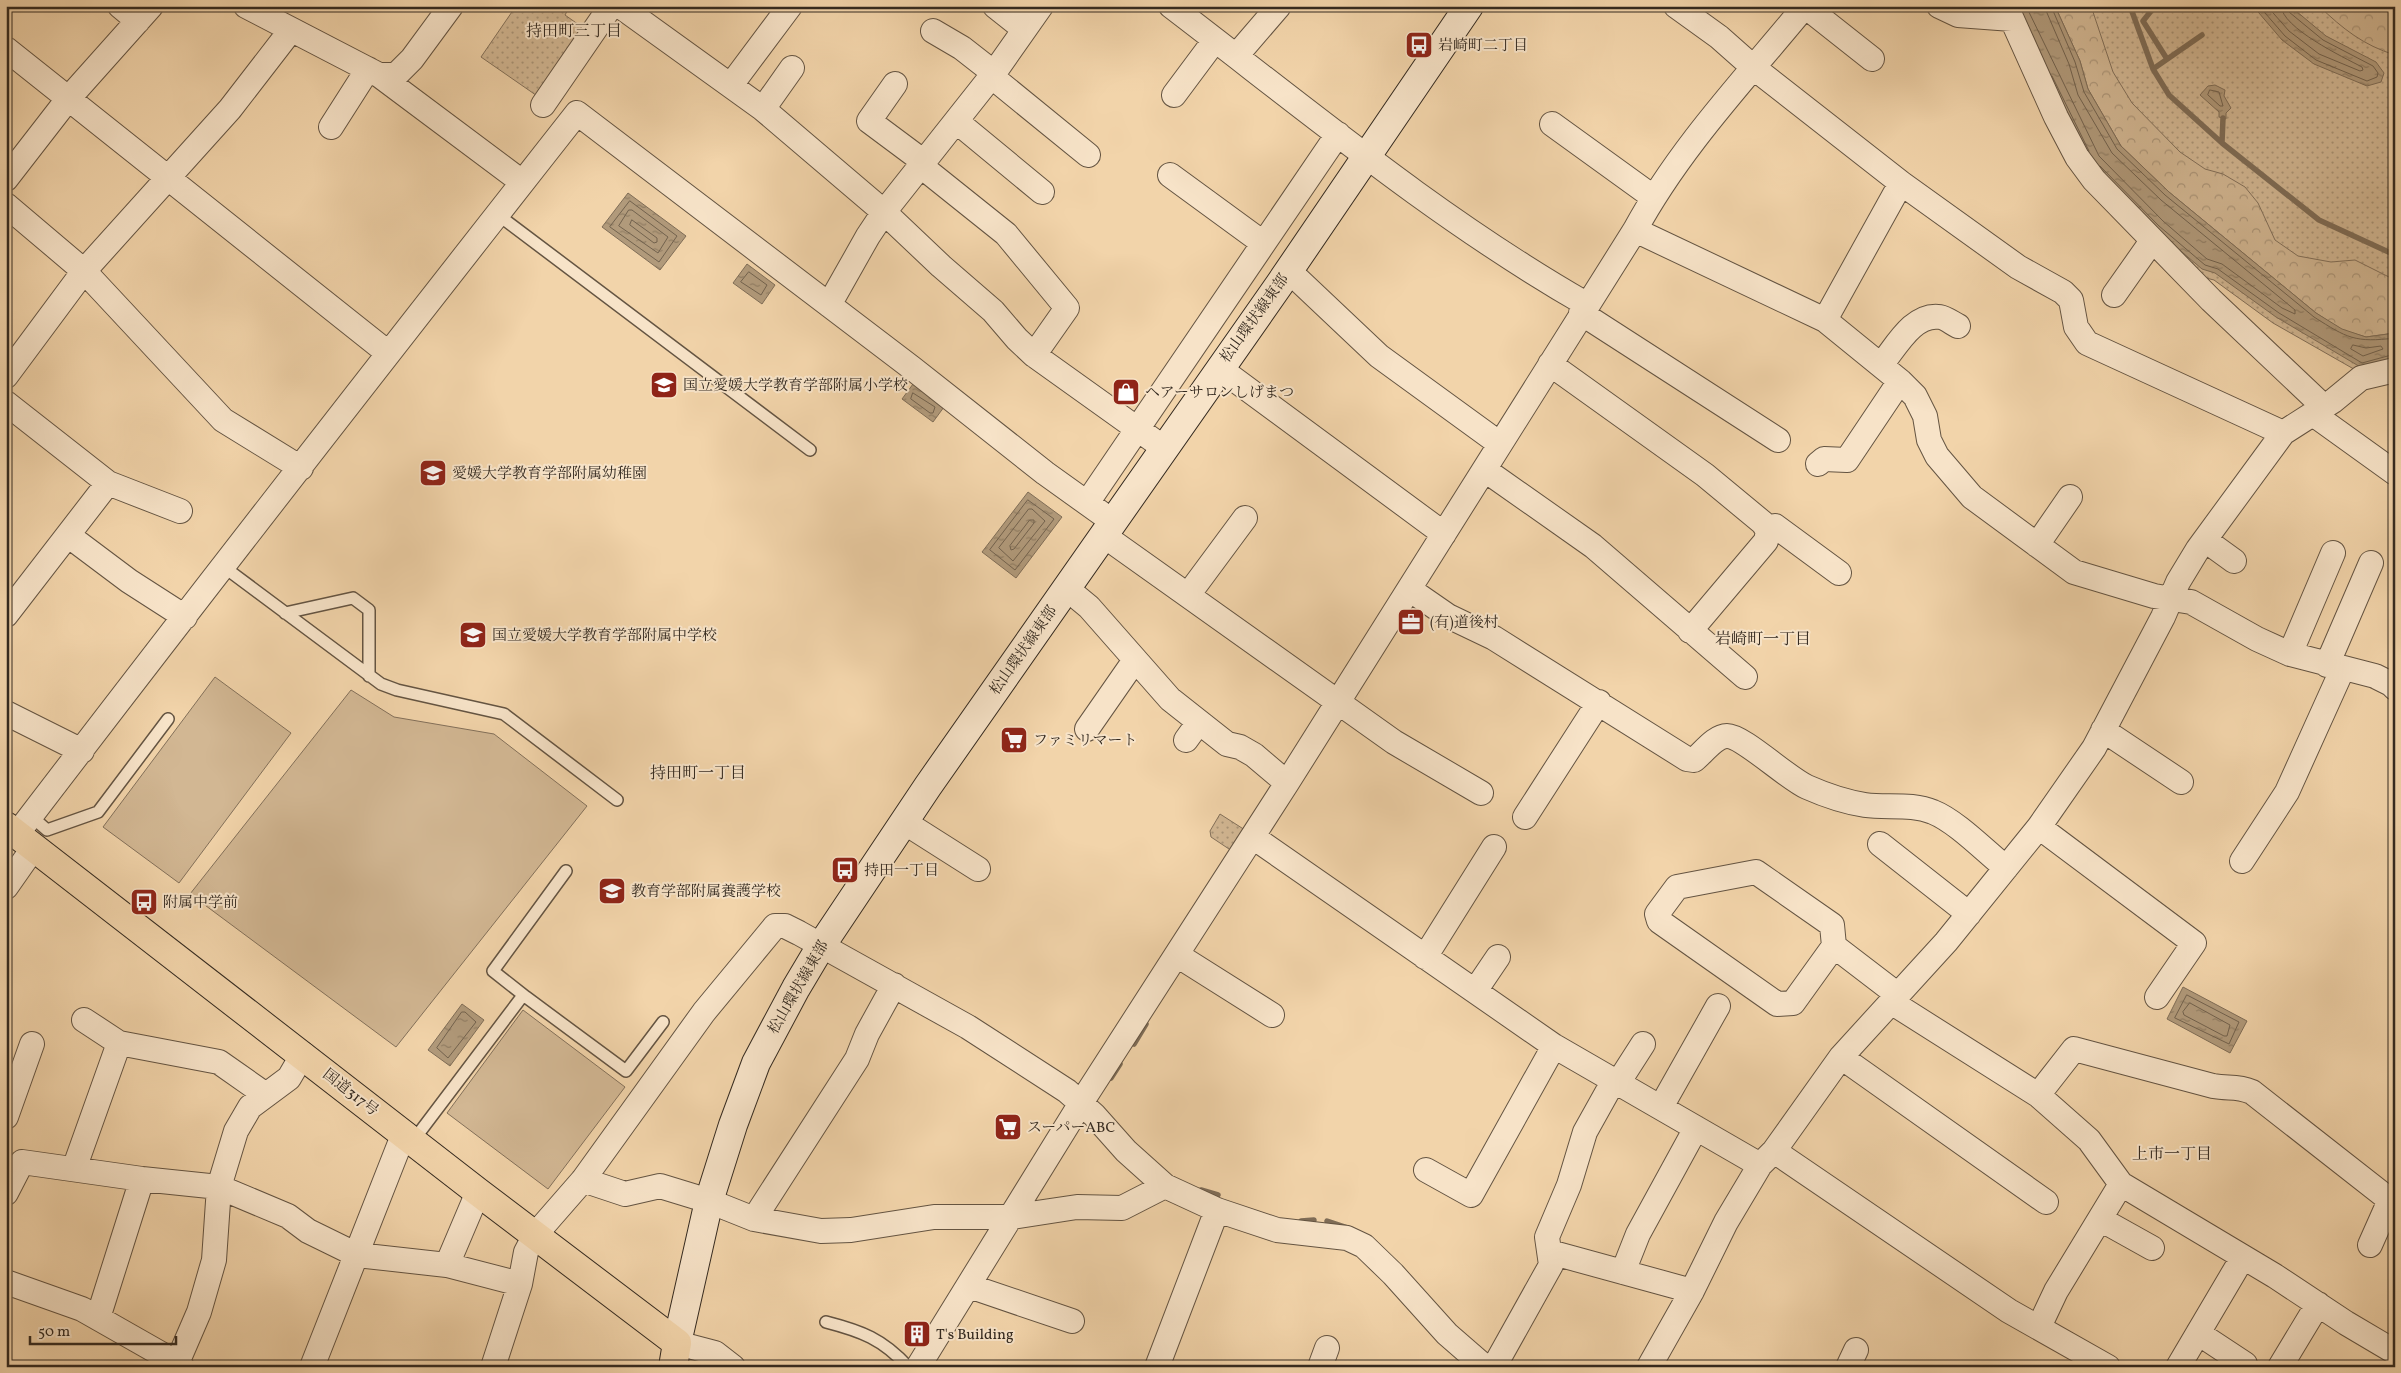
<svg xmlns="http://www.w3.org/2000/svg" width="2401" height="1373" viewBox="0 0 2401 1373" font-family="Vollkorn,'Noto Serif JP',serif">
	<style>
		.grass { fill: url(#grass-dots); stroke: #83705a }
		.forest { fill: url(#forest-crowns); stroke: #83705a }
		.garden { fill: #d2b793; stroke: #83705a }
		.water { fill: url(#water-ripples); stroke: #7f6d57 }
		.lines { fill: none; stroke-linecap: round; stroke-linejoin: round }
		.shore { stroke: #72624e; stroke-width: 1 }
		.stream { stroke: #7f6d57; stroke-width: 5.5 }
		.lane-casing { stroke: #645442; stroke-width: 14 }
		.street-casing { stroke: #645442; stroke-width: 26 }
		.secondary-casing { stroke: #342a20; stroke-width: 30 }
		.highway-casing { stroke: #342a20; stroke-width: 30 }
		.lane { stroke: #f7e3c8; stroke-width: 11 }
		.street { stroke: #f7e3c8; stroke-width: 24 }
		.secondary { stroke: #f7e3c8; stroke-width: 28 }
		.highway { stroke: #f2d4aa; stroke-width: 28 }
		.labels { text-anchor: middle; stroke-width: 4; stroke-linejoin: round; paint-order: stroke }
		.poi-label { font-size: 15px; fill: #342a20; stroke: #f7e3c8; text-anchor: start }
		.street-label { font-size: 15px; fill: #342a20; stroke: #f7e3c8 }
		.neighbourhood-label { font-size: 16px; fill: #342a20; stroke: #f7e3c8 }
	</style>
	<defs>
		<pattern id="grass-dots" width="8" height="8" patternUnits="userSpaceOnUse" patternTransform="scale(1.25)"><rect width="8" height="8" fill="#d2b793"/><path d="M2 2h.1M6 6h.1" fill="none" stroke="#ab9578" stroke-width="1.8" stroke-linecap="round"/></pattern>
		<pattern id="forest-crowns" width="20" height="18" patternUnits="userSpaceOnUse" patternTransform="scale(1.25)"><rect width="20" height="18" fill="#d2b793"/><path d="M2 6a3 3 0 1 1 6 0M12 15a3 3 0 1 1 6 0" fill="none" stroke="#ab9578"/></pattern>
		<pattern id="water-ripples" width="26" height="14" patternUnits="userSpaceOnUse" patternTransform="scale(1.25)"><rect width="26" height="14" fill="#b19a7b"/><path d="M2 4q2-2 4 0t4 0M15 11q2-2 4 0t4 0" fill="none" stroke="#917e64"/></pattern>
	</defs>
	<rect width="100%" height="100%" fill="#f2d4aa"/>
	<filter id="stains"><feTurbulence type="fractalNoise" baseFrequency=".004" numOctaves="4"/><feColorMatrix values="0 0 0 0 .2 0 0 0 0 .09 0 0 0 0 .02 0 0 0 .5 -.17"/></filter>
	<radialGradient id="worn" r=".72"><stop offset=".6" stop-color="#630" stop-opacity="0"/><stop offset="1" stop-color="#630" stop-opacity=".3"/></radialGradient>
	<path class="grass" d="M516,6H570L565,15L589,32L543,100L481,57Z
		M2014,6H2395V365L2359,372L2273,323L2214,280L2198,276L2156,230Z
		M1220,814L1245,830L1232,851L1211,837L1210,831Z"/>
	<path class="forest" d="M2055,6H2091L2113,72L2132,103L2180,152L2205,169L2223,174L2245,187L2258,203L2275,240L2298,256L2331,262L2355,260L2395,280V333L2366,337L2342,330L2316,313L2169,192L2121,146L2088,89L2080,61Z
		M2319,6H2395V55C2363,45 2343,29 2319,6Z"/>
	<path class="garden" d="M215,677L291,733L179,883L103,827Z
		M351,690L394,717L494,734L587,806L396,1047L190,894Z
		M523,1010L625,1087L548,1189L447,1113Z"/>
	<path class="water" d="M2013,6H2055L2080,61L2088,89L2121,146L2169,192L2316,313L2342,329L2366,337L2395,333V359L2362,368L2276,317L2215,273L2202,269L2156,230L2089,163Z
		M2253,6H2290L2326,36L2376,62L2384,73L2381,82L2367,86L2314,64L2282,40Z
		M2215,85L2225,90L2224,96L2231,108L2226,113V119L2219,117V112L2200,95L2208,86Z
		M628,193L686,236L660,270L602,227Z
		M747,264L775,285L762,304L733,283Z
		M913,384L944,407L933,422L902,399Z
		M1028,492L1062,517L1016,578L982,552Z
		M2183,987L2247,1021L2230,1053L2167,1019Z
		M462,1004L484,1020L450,1066L428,1050Z"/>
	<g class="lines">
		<path class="shore" d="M2026,6L2099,156L2163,221L2207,259L2222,264L2282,308L2295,314V310L2161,200L2112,153L2078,95L2069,64L2044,6
			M2051,6L2075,62L2084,92L2117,149L2165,195L2314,317C2347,338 2355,343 2395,338
			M2259,6L2285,36L2316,60L2367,81L2377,77L2378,73L2373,66L2323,40L2289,12L2287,6
			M2267,6L2289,31L2319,54L2360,71L2363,70L2362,67C2343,57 2282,28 2281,6
			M2052,76L2089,151
			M2210,90L2219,92L2223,106H2220L2208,95Z
			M2100,166L2159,226L2205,265L2218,269L2279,313L2362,363L2395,354
			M630,201L677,236L659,262L610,227Z
			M629,210H632L668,237L658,253L619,226Z
			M632,220L657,238V242L654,243L630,225Z
			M749,272L767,285L761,295L741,282Z
			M2353,345L2366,348L2381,346L2383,349L2363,356L2351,349Z
			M913,393L935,407L933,413H930L911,399Z
			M1028,500L1054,519L1015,570L990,550Z
			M1029,509H1032L1045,521L1013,561L999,548Z
			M1030,520H1034V523L1014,549L1011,550L1010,546Z
			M2187,995L2239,1022L2229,1044L2175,1018Z
			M2190,1003L2230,1025L2227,1036H2224L2184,1015L2183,1012Z
			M462,1012H465L476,1022L448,1058L437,1048Z"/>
		<path class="stream" d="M2130,6L2153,69L2202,35
			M2155,6L2143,21L2167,59
			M2153,69L2169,95L2222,143L2223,118
			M2222,143L2319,220L2395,255
			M1134,1044L1146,1024
			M1111,1078L1120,1064
			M1201,1190L1218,1195
			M1301,1221L1314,1220
			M1327,1221L1351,1229"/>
		<g class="lane-casing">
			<path id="lane" d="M497,214L810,450
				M224,567L381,684L397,690L504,714L617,800
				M285,613L353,598L369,610V676
				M31,816L47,830L98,812L168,719
				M526,997L493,971L566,871
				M413,1141L521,998L526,997L626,1071L663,1022
				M826,1322C861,1331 883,1339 908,1367"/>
		</g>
		<g class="street-casing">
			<path id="street" d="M120,6L138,21
				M246,6L379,75L522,182
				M620,6L763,109L884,212L941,266L993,311L1017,339L1034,355L1164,448
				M995,6L1024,29
				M1171,6C1306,109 1439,220 1586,304
				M1676,6L1719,37L1754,68L1901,183L2018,267L2063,292L2071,300L2076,327L2087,343L2283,433
				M1805,6L1872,59
				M1939,6L1958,15L2012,19
				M2006,6L2056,117L2077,157L2094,180L2211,300L2324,407
				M933,31L962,48L994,73
				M6,49L388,353
				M1236,56L1279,6
				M379,75H396L412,59L451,6
				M991,76L1088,155
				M895,84L869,121L924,162
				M731,85L790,6
				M1174,95L1215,40
				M543,105L611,6
				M763,109L792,68
				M956,121L1042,192
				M1552,124L1653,197
				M331,127L368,69
				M921,166L1006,234L1067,308L1034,355
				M1170,175L1263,243
				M6,179L68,99L151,6
				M6,205L84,271L223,420L301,468
				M1635,230L1825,320L1900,381L1915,396L1925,416L1929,440L1937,456L1972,497L2074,572L2154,596L2191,602L2257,639L2290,654L2375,676L2391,684L2395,688
				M1288,270L1379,356L1500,444
				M2114,295L2152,241
				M829,305L868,236L884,212L994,73L1041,6
				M1581,313L1778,440
				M1825,320L1901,183
				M1550,364L1705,475L1763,523L1768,531L1766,541L1690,631
				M1881,365C1896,347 1913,313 1940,317C1946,318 1952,323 1958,326
				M1219,368L1444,534
				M6,376L84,271L230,109L291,30
				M6,403L108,483L180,511
				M2313,414L2395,473
				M1818,464L1824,459L1847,460L1900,381
				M1485,470L1593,546L1745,677
				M1087,503L1338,134
				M1768,531L1775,526L1839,573
				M1103,535L1394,742L1481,793
				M69,536L129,581L185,617
				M2205,540L2234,561
				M2037,545L2070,497
				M1066,588L1089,607L1170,699L1227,744L1240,747L1254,755L1287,783
				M1409,589L1448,616L1494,638L1687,759L1694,760C1703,753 1715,736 1727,736C1743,736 1787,778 1807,787C1825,795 1846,802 1865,805C1887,808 1912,803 1933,812C1956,821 1986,852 2006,868
				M1188,595L1245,518
				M6,615L108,483
				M2290,654L2333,553
				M2327,665L2371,563
				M6,713L82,751
				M1087,729L1135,660
				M2103,730L2181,782
				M1186,740L1199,722
				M1525,817L1599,702
				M904,822L978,869
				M2039,827L2194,943L2157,997
				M17,834C202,592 389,352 577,113L912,368L1045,473L1112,521
				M1253,837L1554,1046L1760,1165
				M1880,844L1969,914
				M2242,861L2287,792L2343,668
				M6,887L34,847
				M1834,946L1793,1003L1777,1004L1659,921L1657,914L1677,887L1756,872L1832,925L1834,946L1898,995
				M1177,955L1272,1015
				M1425,957L1494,847
				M1475,991L1498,957
				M1891,1002L2038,1095L2089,1140L2121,1184L2275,1276L2346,1323L2395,1352
				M84,1020L119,1043L219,1062L266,1095
				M1841,1057L2046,1202
				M1618,1083L1643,1044
				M2038,1095L2074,1049L2213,1086C2229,1089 2236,1085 2252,1092L2395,1204
				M1661,1107L1718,1006
				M6,1117L32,1044
				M1774,1151L2009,1311L2108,1367
				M74,1169L119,1043
				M1426,1170L1471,1195L1554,1046
				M583,1180L625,1194L660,1186L709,1201L754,1219L821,1231L851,1230L934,1217H1011L1077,1207L1122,1208L1165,1186
				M6,1193L22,1162L142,1179L219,1187L288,1216L308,1231L357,1255L447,1265L520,1284
				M754,1219L857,1059L867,1034L894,985
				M2100,1219L2152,1248
				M2370,1245L2390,1200
				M1550,1252L1692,1291
				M447,1265L478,1192
				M1623,1272L1638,1234L1696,1128
				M6,1282L82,1309L177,1363L175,1367
				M969,1286L1072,1321
				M98,1318L142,1179
				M2039,1327L2056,1291L2121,1184
				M2198,1333L2245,1364
				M677,1343L715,1353L733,1367
				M182,1367L177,1363L199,1312L214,1260L219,1187L236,1131L250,1107L289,1078L303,1054
				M312,1367L404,1133
				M493,1367L520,1284L526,1252L535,1235L583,1180L704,1012L775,926H785L799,933L968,1027L1067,1091L1094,1115L1126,1151L1165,1186L1217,1210L1277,1230L1347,1238L1364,1246L1393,1274L1447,1334L1485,1367
				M918,1367L1081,1103L1287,783L1635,230C1680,147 1746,78 1805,6
				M1157,1367L1217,1210
				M1320,1367L1327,1348
				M1494,1367L1551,1265L1547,1237L1569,1185L1585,1132L1614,1080
				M1649,1367L1692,1291L1726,1222L1760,1165L1774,1151L1841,1057L1946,942L2039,827L2094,748L2163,617L2178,582L2198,549L2283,433L2333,401L2361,378L2395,370
				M1848,1367L1856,1350
				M2178,1367L2243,1257
				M2280,1367L2318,1304"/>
		</g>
		<g class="secondary-casing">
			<path id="secondary" d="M677,1343L709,1201L733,1125L756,1063L796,988L821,946L928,786L1279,285L1469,6"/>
		</g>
		<g class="highway-casing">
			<path id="highway" d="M6,826L478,1192L677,1343L673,1367"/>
		</g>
		<use href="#lane" class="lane"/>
		<use href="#street" class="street"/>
		<use href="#secondary" class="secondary"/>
		<use href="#highway" class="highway"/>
	</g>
	<defs>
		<g id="bus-square" transform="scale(1.4375)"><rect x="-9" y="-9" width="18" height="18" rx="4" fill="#8f2418" stroke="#f7e3c8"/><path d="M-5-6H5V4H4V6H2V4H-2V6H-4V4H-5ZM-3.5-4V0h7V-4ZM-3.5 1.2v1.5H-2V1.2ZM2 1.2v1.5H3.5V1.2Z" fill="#fff"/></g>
		<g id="school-square" transform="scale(1.4375)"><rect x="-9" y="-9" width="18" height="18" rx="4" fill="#8f2418" stroke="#f7e3c8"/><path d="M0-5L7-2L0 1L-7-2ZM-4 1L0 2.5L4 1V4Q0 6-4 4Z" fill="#fff"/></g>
		<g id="shop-square" transform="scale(1.4375)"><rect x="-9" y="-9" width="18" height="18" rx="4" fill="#8f2418" stroke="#f7e3c8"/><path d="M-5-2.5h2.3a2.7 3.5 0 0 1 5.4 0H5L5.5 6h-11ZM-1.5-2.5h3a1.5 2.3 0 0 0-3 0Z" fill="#fff"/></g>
		<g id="office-square" transform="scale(1.4375)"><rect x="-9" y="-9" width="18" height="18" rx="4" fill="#8f2418" stroke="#f7e3c8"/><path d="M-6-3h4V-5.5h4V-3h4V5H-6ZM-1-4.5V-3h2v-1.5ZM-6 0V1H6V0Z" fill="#fff"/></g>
		<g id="supermarket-square" transform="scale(1.4375)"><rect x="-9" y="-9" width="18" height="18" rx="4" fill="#8f2418" stroke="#f7e3c8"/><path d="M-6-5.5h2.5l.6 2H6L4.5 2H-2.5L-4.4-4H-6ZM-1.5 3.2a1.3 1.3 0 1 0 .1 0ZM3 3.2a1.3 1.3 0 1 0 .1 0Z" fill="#fff"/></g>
		<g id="building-square" transform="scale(1.4375)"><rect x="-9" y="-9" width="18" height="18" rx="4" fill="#8f2418" stroke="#f7e3c8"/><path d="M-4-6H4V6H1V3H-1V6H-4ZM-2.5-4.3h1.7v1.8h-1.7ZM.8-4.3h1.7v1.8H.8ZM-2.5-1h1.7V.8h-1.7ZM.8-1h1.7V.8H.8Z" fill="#fff"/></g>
	</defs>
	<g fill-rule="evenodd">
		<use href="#bus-square" x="1419" y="45"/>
		<use href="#school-square" x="664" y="385"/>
		<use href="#shop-square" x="1126" y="392"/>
		<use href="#school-square" x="433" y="473"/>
		<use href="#office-square" x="1411" y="622"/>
		<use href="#school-square" x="473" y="635"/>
		<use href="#supermarket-square" x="1014" y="740"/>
		<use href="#bus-square" x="845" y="870"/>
		<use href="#school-square" x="612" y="891"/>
		<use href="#bus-square" x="144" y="902"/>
		<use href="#supermarket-square" x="1008" y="1127"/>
		<use href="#building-square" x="917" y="1334"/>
	</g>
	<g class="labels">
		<g class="poi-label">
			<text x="1438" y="50">岩崎町二丁目</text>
			<text x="683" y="390">国立愛媛大学教育学部附属小学校</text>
			<text x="1145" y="397">ヘアーサロンしげまつ</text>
			<text x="452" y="478">愛媛大学教育学部附属幼稚園</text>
			<text x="1430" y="627">(有)道後村</text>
			<text x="492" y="640">国立愛媛大学教育学部附属中学校</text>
			<text x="1033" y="745">ファミリマート</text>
			<text x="864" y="875">持田一丁目</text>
			<text x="631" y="896">教育学部附属養護学校</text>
			<text x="163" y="907">附属中学前</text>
			<text x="1027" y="1132">スーパーABC</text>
			<text x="936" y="1339">T's Building</text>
		</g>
		<g class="street-label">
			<text transform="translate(1254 318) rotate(-54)" y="5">松山環状線東部</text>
			<text transform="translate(1023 650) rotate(-55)" y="5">松山環状線東部</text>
			<text transform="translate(798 987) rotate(-60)" y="5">松山環状線東部</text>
			<text transform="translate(351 1092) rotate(38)" y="5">国道317号</text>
		</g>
		<g class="neighbourhood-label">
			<text x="574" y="36">持田町三丁目</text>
			<text x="1763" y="644">岩崎町一丁目</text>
			<text x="698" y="778">持田町一丁目</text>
			<text x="2172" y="1159">上市一丁目</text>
		</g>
	</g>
	<rect width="2401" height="1373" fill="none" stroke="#f2d4aa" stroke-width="25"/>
	<rect x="8" y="8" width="2386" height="1358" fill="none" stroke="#342a20" stroke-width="2.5"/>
	<rect x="12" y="12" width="2376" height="1348" fill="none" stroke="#342a20"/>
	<path d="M30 1336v8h146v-8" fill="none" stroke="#342a20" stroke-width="2.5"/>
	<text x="38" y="1336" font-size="15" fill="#342a20" stroke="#f7e3c8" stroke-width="4" paint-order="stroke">50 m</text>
	<rect width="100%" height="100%" filter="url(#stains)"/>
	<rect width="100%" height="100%" fill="url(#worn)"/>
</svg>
